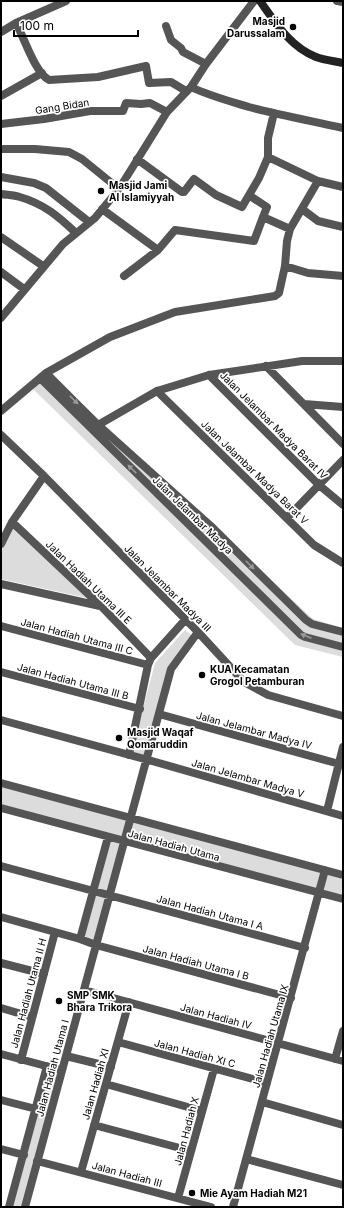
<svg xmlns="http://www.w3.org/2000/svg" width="344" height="1208" viewBox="0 0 344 1208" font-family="Inter,sans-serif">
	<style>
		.green { fill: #dcdcdc }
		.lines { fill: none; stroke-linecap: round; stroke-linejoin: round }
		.street { stroke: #555; stroke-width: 8 }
		.secondary { stroke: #222; stroke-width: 8 }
		.oneway { fill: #999 }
		.poi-dot { fill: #000; stroke: #fff; stroke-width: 1.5 }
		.labels { text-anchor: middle; stroke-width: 3.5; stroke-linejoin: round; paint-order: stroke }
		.poi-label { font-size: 10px; font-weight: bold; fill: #000; stroke: #fff; text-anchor: start }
		.street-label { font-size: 10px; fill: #000; stroke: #fff }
	</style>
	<rect width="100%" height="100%" fill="#fff"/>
	<path class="green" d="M48,372L313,619L343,628V657L295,645L33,389Z
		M12,528L87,598L1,579V551Z
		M185,630L191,635L169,667L146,757L131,753L155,663Z
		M1,783L343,876V900L1,806Z
		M109,839L122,843L95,941L83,935Z
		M50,1070L58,1072L23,1207H13Z"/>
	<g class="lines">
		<path class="street" d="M337,1L343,2
			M16,23C24,37 35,73 49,80L98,77L146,66L149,83L171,82L186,91
			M166,26L171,40L181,48L183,52L206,64
			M1,32L16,23L66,1
			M191,87C210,96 229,101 249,107C280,115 312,121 343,128
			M1,96L42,73
			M1,124L44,119L90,111H123L126,103L141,104L150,103L167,112
			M1,149H35L69,152L82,159L119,189
			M268,157L318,181L343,187
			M137,159L182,192H184L194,179L216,195L242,207L259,178L268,157V138L274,113
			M1,177L34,183L46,188L89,222
			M1,194C7,195 14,195 20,197C44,204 58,216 76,233
			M250,196L267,207L263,217L290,229
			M102,209L158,250
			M302,209L318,221L343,227
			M1,237L43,266
			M285,266L308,273L343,276
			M1,272L24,289
			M124,276L158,250L175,230L254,241L263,217
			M1,318L63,244L95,218L119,189L167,112L191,87L206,64L254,1
			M266,366L343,444
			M46,373L98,425L213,528L306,620L312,624L343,632
			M209,375L319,485L343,505
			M40,378L301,635L305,637L343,647
			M157,391L314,545L343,563
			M304,404L343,407
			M1,411L46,373L110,337L175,312L275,296L279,293L285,266L287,241L290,229L318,181
			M98,425L157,391L209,375L302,361H343
			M1,435L44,476L198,632L244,682L268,695L343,716
			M287,518L343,460
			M12,522L101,606L151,658
			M1,544L12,522L44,476
			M1,584L100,606
			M1,626L148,665
			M1,672L140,709
			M159,714L343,765
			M1,720L152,761L343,816
			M129,755L148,665L151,658L185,620
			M1,783L343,875
			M1,808L343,899
			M327,811L343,747
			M1,866L305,948
			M1,917L80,939L96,945L291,998
			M80,939L108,837
			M1,963L44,974
			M84,990L343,1061
			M1,1008L32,1017
			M118,1042L267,1083
			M1,1054L61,1070
			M66,1056L111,1067
			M335,1059L343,1031
			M21,1060L55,932
			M106,1084L202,1111
			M1,1100L36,1109
			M262,1102L343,1125
			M94,1125L191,1151
			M1,1149L24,1155
			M246,1159L343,1185
			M37,1161L211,1207
			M81,1172L129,1002
			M178,1198L214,1069
			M9,1207L47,1066
			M25,1207L171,669L198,632
			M233,1207L325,870"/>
		<path class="secondary" d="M260,1C275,22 290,47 316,57C324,60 334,61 343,63"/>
	</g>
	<defs><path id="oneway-solid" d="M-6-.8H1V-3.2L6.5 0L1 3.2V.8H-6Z"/></defs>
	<g class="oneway">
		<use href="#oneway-solid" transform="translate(74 400) rotate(45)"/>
		<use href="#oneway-solid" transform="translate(132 469) rotate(-136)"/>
		<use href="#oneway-solid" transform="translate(250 565) rotate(45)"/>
		<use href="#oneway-solid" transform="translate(306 636) rotate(-157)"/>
	</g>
	<g class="poi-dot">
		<circle cx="293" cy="27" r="4"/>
		<circle cx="101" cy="191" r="4"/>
		<circle cx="202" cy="675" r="4"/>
		<circle cx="119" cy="738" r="4"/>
		<circle cx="59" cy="1001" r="4"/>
		<circle cx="192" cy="1193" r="4"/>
	</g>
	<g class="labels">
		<g class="poi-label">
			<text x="285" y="25" text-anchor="end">Masjid<tspan x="285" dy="12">Darussalam</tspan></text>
			<text x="109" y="189">Masjid Jami<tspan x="109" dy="12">Al Islamiyyah</tspan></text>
			<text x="210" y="673">KUA Kecamatan<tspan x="210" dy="12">Grogol Petamburan</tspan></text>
			<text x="127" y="736">Masjid Waqaf<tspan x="127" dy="12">Qomaruddin</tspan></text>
			<text x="67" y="999">SMP SMK<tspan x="67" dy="12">Bhara Trikora</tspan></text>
			<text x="200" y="1197">Mie Ayam Hadiah M21</text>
		</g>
		<g class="street-label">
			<text transform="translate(62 106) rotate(-9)" y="4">Gang Bidan</text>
			<text transform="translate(274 425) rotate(45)" y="4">Jalan Jelambar Madya Barat IV</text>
			<text transform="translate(255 472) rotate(44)" y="4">Jalan Jelambar Madya Barat V</text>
			<text transform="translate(193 515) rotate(44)" y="4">Jalan Jelambar Madya</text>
			<text transform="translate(89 582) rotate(44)" y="4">Jalan Hadiah Utama III E</text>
			<text transform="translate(168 588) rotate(45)" y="4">Jalan Jelambar Madya III</text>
			<text transform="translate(77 636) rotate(15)" y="4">Jalan Hadiah Utama III C</text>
			<text transform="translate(73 681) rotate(15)" y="4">Jalan Hadiah Utama III B</text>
			<text transform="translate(254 730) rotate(15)" y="4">Jalan Jelambar Madya IV</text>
			<text transform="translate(248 778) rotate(16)" y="4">Jalan Jelambar Madya V</text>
			<text transform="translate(174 845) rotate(15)" y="4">Jalan Hadiah Utama</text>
			<text transform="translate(210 912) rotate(15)" y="4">Jalan Hadiah Utama I A</text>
			<text transform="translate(196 962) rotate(15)" y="4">Jalan Hadiah Utama I B</text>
			<text transform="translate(28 993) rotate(-75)" y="4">Jalan Hadiah Utama II H</text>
			<text transform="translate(216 1016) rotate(15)" y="4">Jalan Hadiah IV</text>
			<text transform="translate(270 1036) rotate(-74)" y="4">Jalan Hadiah Utama IX</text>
			<text transform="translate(195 1053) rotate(15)" y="4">Jalan Hadiah XI C</text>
			<text transform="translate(52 1068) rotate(-75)" y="4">Jalan Hadiah Utama I</text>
			<text transform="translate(95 1084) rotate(-74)" y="4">Jalan Hadiah XI</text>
			<text transform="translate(186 1131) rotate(-75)" y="4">Jalan Hadiah X</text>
			<text transform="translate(127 1174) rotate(15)" y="4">Jalan Hadiah III</text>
		</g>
	</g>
	<rect width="344" height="1208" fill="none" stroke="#000000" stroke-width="4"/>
	<path d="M14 30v6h124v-6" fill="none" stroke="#000000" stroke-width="2"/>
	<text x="20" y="30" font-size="12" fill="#000000" stroke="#ffffff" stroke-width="3" paint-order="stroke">100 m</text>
</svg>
